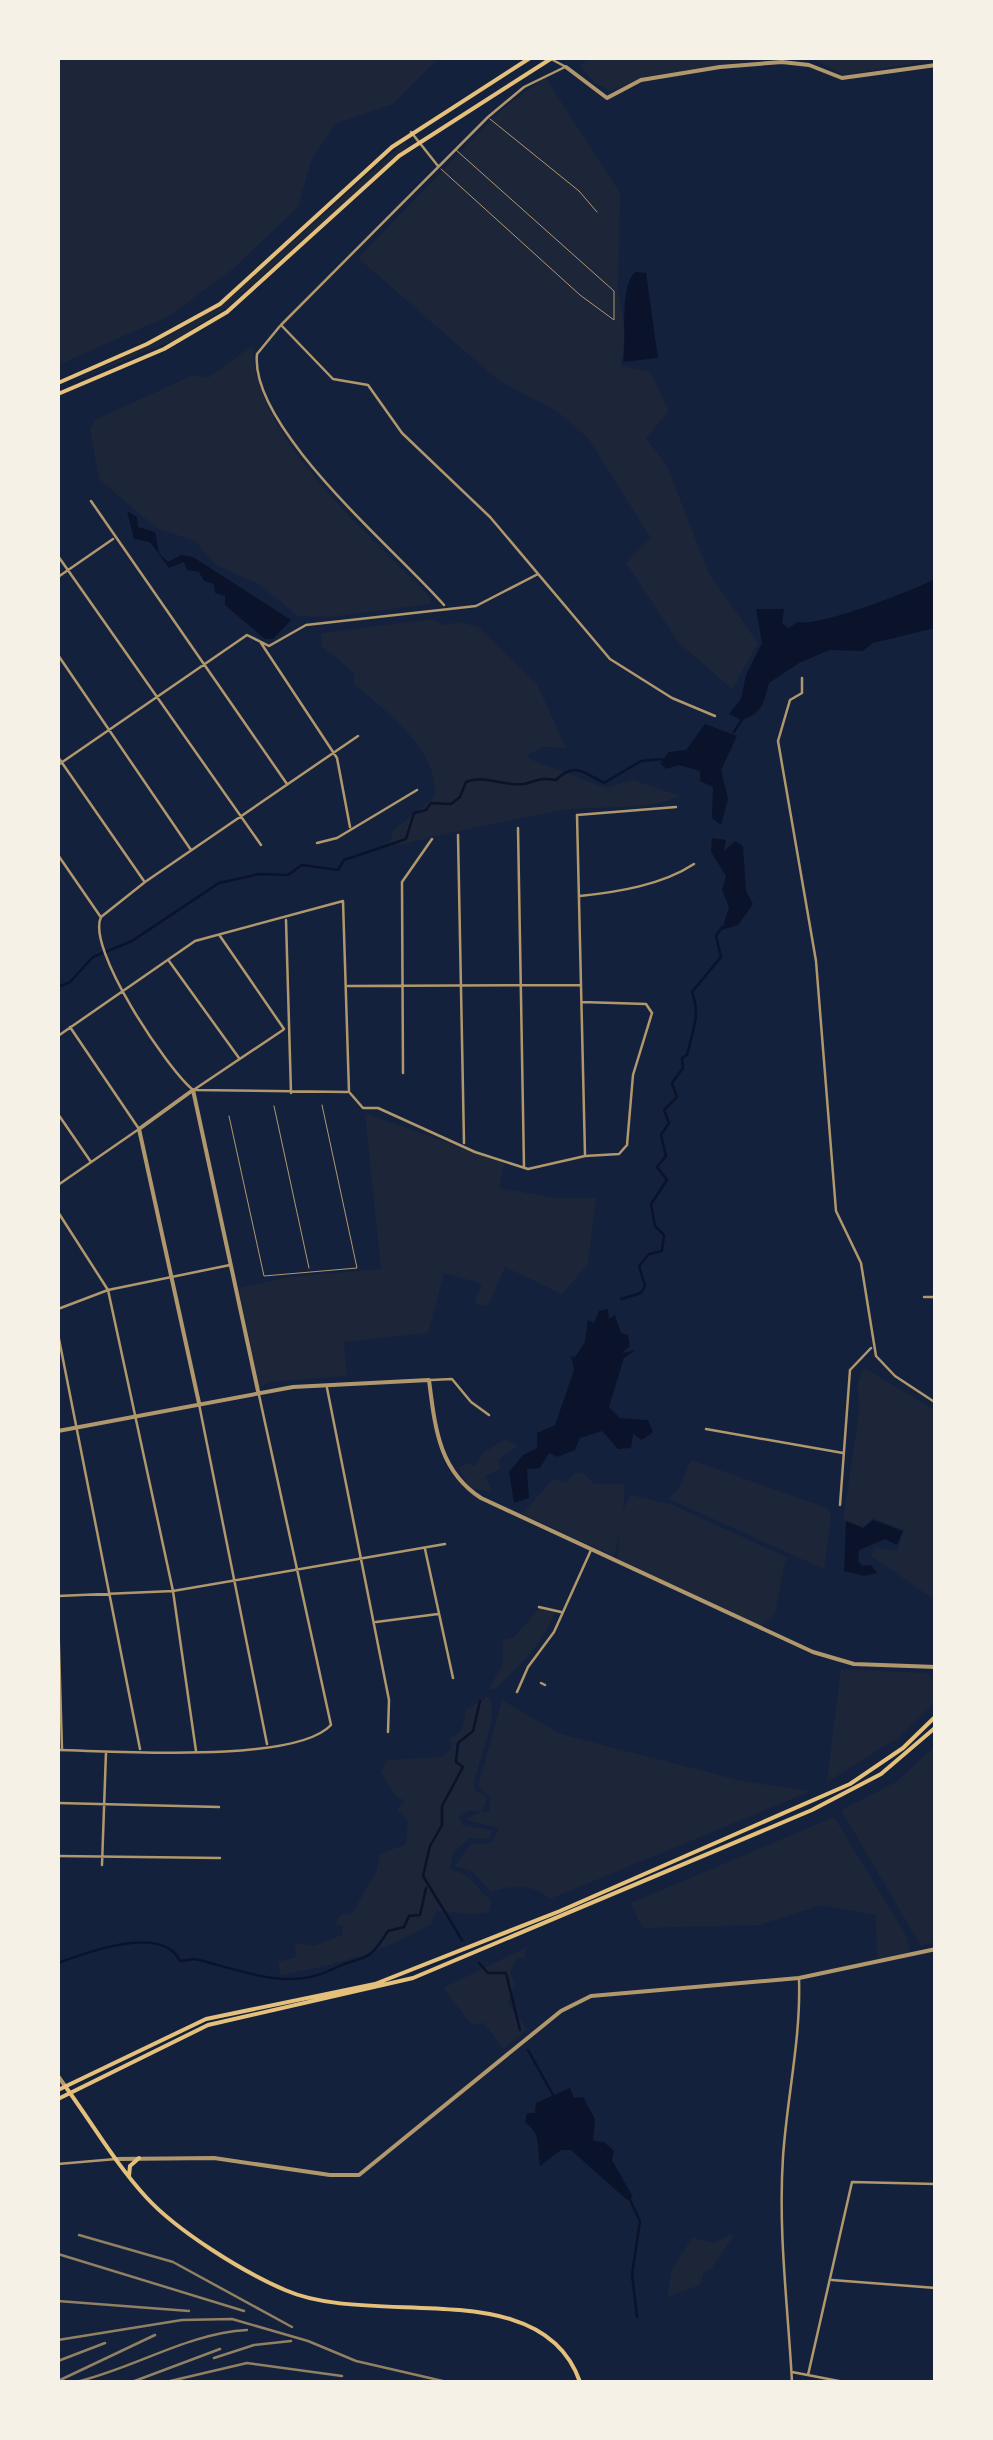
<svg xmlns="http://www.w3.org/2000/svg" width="993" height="2440" viewBox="0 0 993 2440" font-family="'Work Sans',sans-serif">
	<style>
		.green { fill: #1d2539 }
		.water { fill: #0b132b }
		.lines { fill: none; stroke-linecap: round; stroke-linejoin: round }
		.stream { stroke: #0b132b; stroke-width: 2.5 }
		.service { stroke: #b1986c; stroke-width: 1 }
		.minor { stroke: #b1986c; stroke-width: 2.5 }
		.tertiary { stroke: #b1986c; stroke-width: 4 }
		.secondary { stroke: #e5c07b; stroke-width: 4 }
		.rail { stroke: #918062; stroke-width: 2.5 }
	</style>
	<rect width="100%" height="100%" fill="#14213d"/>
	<path class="green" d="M58,58H439L393,104L335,124L311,161L298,207L234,268L169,316L58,365Z
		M591,58H936L935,60L843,75L814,59L749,62L647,76L611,91L595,83L579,65Z
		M545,77L620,193L618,289L625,333L621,366L650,372L669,411L646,438L667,466L709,574L758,643L732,689L679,643L626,563L651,538L588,438L558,412L498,380L358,258L500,111Z
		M405,142L409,146L225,309L176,339L65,385L173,334L221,305Z
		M253,345C251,436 371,535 431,598L430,604L330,617L298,616L258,584L216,565L195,541L156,528L99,479L90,429L95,420L193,375L208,378Z
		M433,619L442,625L460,622L478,627L537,684L566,748L543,747L527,755L529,759L606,788L633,780L680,796C654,811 590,805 558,811C504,821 452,832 399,845L390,843L393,830L434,798C442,752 384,710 353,683L355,674L322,646L321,633Z
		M365,1113L504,1163L499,1188L555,1198H596L588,1264L562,1294L505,1267L488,1306L474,1303L482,1284L444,1273L428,1333L344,1342L347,1376L269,1382L259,1388L239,1288L289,1277L381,1269Z
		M864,1368L935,1410V1600L871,1556L875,1547L897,1551L904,1530L872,1518L863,1527L843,1520L859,1414L858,1381Z
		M505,1439L518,1446L499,1459L500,1469L485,1476L492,1492L471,1488L458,1468L468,1463L475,1466L482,1454Z
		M691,1460L827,1508L831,1516L824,1569L669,1499L680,1486Z
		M582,1472L594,1484H625L623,1509L631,1495L673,1505L786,1557L775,1614L760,1626L618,1559L619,1536L614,1556L522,1514L553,1479L567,1483L573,1474Z
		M540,1608L555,1612C541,1646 520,1666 494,1690L489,1688L503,1664V1640L513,1638Z
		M841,1669L926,1673L935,1682V1703L898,1738L827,1782Z
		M489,1696C500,1723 475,1760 474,1789L487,1798L482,1812H489L491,1798L478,1787L502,1700L560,1734L742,1781L811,1791L550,1899C533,1883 511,1885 491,1892L472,1871L455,1866L471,1844L491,1843L499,1828L465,1820L481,1812L469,1810L459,1817L462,1825L492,1830L490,1839L470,1838L453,1852L450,1869C478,1876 473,1889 492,1900L489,1912C471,1916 454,1912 436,1911L431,1924C383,1952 334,1966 280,1975L278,1962L296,1957L295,1943L314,1946L342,1935L343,1926L335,1924L342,1913L351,1915L376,1872L380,1854L406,1844L408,1820L397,1809L405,1801L396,1796L381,1772L387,1760L441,1757L452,1749L449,1739L462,1730L466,1710Z
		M935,1746V1942L921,1946L841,1810L896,1782Z
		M834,1817L906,1935L910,1952L877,1959L876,1915L821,1905L759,1925L642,1928L631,1903Z
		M527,1947L524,1959L517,1957L510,1973L515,1983L508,2003L527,2030L503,2049L484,2023L472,2025L443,1988Z
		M730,2234L733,2237L711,2269L704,2272L700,2285L667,2297L672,2269L692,2238L715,2243Z"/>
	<path class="water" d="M635,272L646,273L658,358L623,362C627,335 619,288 635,272Z
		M127,511L137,517L138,527L155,532L159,553L168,562L181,555L193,557L291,620L273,639H265L225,605V596L215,593L214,584L204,581L199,572L187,570L184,562L169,568L150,542L134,539Z
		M935,579V628L873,643L863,651L830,650L799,663L769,683C763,703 764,713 741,720L729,714L741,699L746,675L762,643L756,609H784L782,623L788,628L798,622C819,627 912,591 935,579Z
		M705,724L737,736L721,770L728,799L721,825L712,818L713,787L700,781V771L679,765L666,769L660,763L669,752L686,750Z
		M712,838L726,840L724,851L735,841L743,846L746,891L753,904L738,925L722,930L729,907L722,890L726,876L711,852Z
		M608,1309L609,1319L615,1315L621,1333L628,1335L630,1346L622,1353L636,1350L624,1358L609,1407L620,1418L648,1420L653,1432L642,1440L633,1434L631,1448L618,1449L602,1431L580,1438L575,1450L557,1457L549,1453L540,1468L527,1469L529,1498L514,1503L509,1472L523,1455L537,1448V1433L555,1425L574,1370L571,1356L575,1357L585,1342L588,1320L594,1323L599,1311Z
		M873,1520L903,1531L897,1545L885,1539L859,1550L858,1561L863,1566L871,1565L877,1573L864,1576L844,1571L846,1521L863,1528Z
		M570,2088L574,2098L583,2097L595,2119L593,2141L604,2142L614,2151L612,2160L633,2197L627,2200L571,2150H561L540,2166C537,2145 542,2136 525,2122L527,2113H535L536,2103Z"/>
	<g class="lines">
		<path class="stream" d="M734,732L743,718
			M58,987L70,982L93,957L132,941L219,883L259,874L288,875L302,865L338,870L344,860L406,839L414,813L426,810L431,803L451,804L460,797L466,782C485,774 505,787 524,784C538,781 540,777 556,780C575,761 584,773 604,783L641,761L662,759
			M621,1299L641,1293L645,1286L639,1266L649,1254L662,1251L664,1235L655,1226L651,1204L667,1180L657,1167L666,1156L661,1135L669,1123L664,1110L677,1097L672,1083L683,1068L682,1058L687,1055C692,1032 701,1015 692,992L721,957L716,936L722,927
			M462,1940L423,1876L430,1846L442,1825V1806L463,1767L456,1762L458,1743L473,1731L480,1701
			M58,1963C88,1952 163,1924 180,1961L195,1959C241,1970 289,1992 333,1969C364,1953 365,1968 388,1931L404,1927L409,1916L420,1915L426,1888
			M479,1963L488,1973H506L520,2030
			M528,2050L553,2095
			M629,2198L640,2221L632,2274L637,2317"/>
		<path class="service" d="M490,119L579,191L597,212
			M441,169L580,295L614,320V291L456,150
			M274,1106L309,1268
			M229,1116L264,1276L357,1268L322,1105"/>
		<path class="minor" d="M551,59L566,67
			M565,67L524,87L488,117L281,325L333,379L368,385L402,433L490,517L610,659L672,698L715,716
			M411,132L438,166
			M280,326L257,354C249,428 396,550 444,605
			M91,501L287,784
			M58,556L261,845
			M58,577L113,539
			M261,643L337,758L350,827
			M58,655L191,850
			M802,678V693L790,700L778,741L816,961L836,1211L861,1263L876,1356L895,1376L936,1403
			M58,757L144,881
			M58,765L247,635L269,646L306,625L476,606L538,574
			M518,828L524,1167
			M458,835L464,1143
			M317,843L337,838L417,790
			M58,855L100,916
			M580,896C618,892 662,885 694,864
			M101,917L145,882L358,736
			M101,917C86,948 166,1067 192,1089
			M286,920L291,1093
			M220,936L284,1029
			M169,961L239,1058
			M348,986L580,985
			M58,1036L195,941L343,901L349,1092
			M403,1073L402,882L432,839
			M195,1089L283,1030
			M195,1090L347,1092
			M350,1093L363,1108H378L475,1152L528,1169L585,1156L619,1154L627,1145L633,1075L652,1013L646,1004L582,1002
			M58,1114L91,1162
			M585,1155L577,815L676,807
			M58,1185L139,1129L70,1027
			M58,1212L108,1290L173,1591L196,1751
			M924,1297H936
			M58,1309L108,1290L230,1265
			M58,1334L140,1749
			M431,1380L452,1379L471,1402L489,1415
			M327,1388L389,1700L388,1732
			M199,1404L267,1744
			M706,1429L843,1453
			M840,1505L850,1370L871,1348
			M425,1549L453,1678
			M58,1596L173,1591L445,1544
			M539,1607L561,1612
			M58,1614L62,1749
			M376,1622L438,1614
			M541,1683L545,1685
			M517,1692L528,1667L554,1632L591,1550
			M58,1750C114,1751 295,1764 331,1725L259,1395
			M58,1803L219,1807
			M58,1856L220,1858
			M102,1865L106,1752
			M58,2164L116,2159
			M832,2280L936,2288
			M792,2372L844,2382
			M808,2375L852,2182L936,2184
			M792,2382C788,2307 778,2233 783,2157C787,2097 801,2039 799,1979"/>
		<path class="tertiary" d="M566,67L607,98L641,80L720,67L782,62L809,65L842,78L936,65
			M199,1403L139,1129L193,1090L258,1391
			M58,1431L293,1387L429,1380C435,1426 438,1470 481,1498L813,1652L854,1664L936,1667
			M58,2076L65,2086
			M116,2159L214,2158L330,2175H359L561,2011L591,1996L799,1978L936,1949"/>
		<path class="secondary" d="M58,383L147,344L220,304L392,147L530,58
			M58,394L164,349L227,312L399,156L552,58
			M65,2086C92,2123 115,2163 146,2197C177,2231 243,2272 285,2290C373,2329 542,2272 580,2382
			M58,2090L206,2019L375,1984L560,1911L850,1784L903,1748L936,1716
			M58,2099L208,2025L413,1978L812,1810L881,1774L936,1727
			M129,2176L130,2166L139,2158"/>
		<path class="rail" d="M79,2235L173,2262L292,2327
			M58,2254L244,2311
			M58,2301L189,2311
			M58,2340L182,2320L232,2319L308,2341L356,2361L447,2382
			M214,2358L254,2345L291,2341
			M58,2361L105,2343
			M58,2381L155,2335
			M76,2382C133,2369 188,2333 247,2330
			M132,2382L220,2349
			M166,2382L247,2363L342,2376"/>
	</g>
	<rect width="993" height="2440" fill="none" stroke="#f6f1e7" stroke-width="120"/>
</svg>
